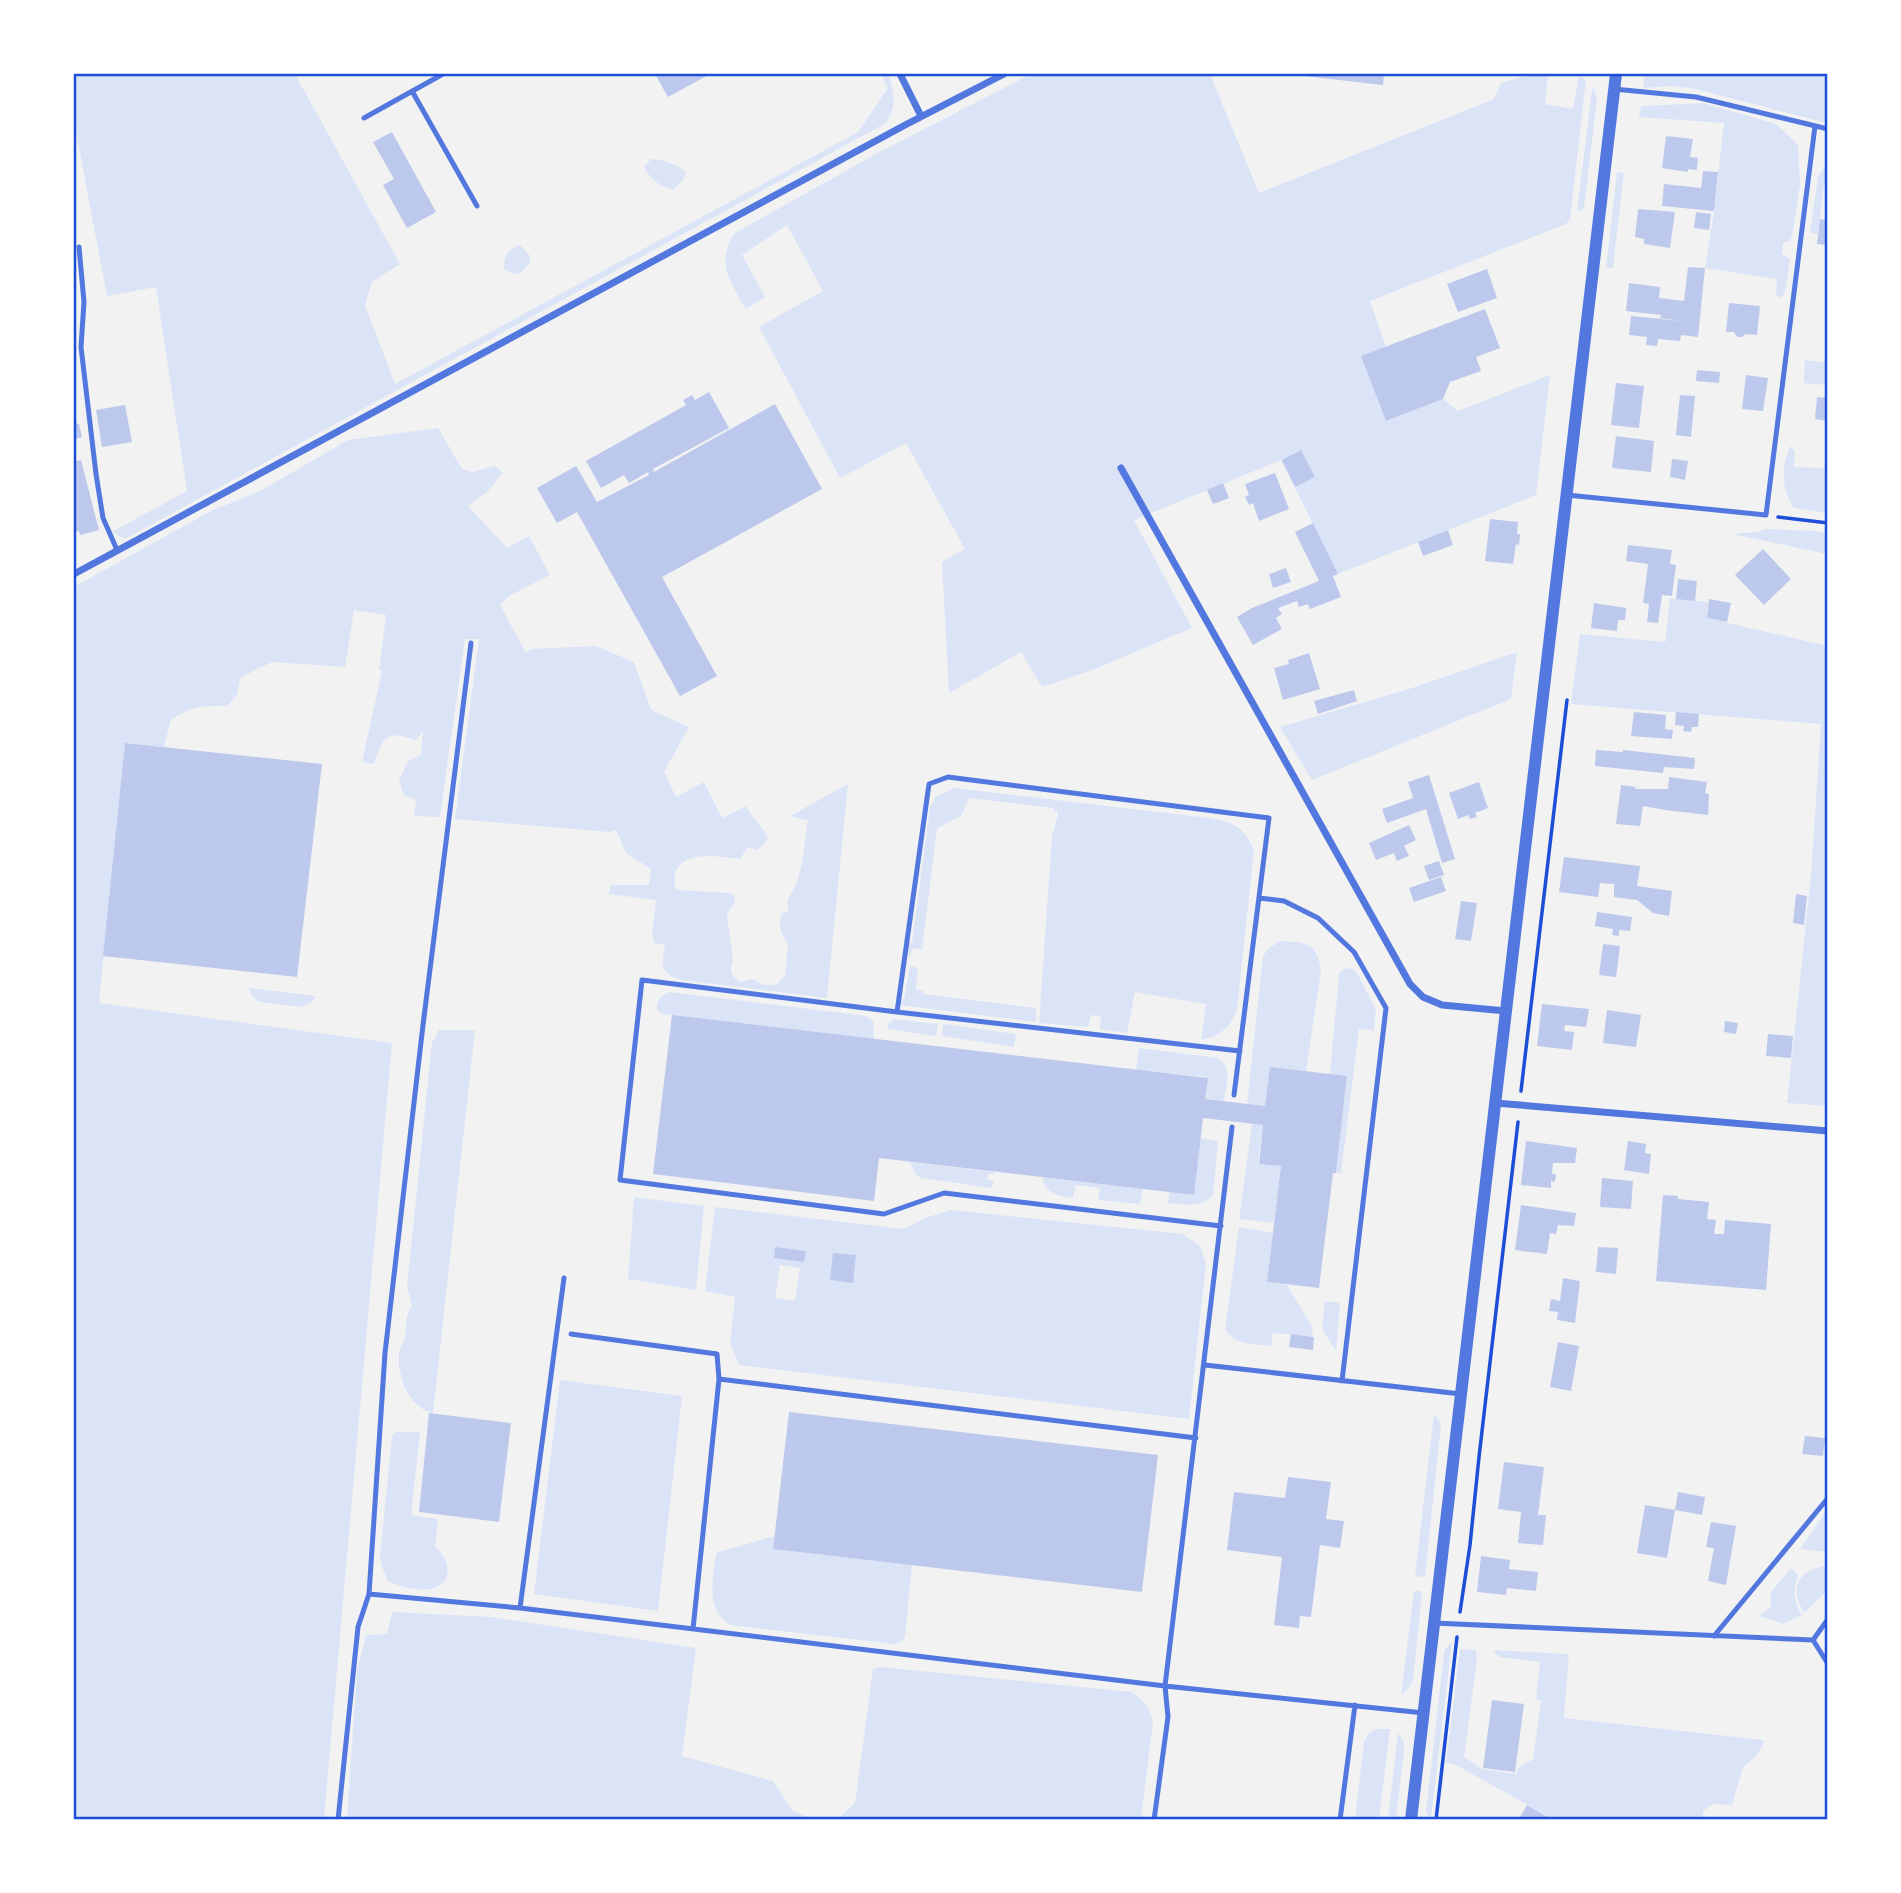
<svg xmlns="http://www.w3.org/2000/svg" width="1901" height="1893" viewBox="0 0 1901 1893" font-family="Helvetica,sans-serif">
	<style>
		.green { fill: #dbe4f7; fill-rule: evenodd }
		.building { fill: #bdc9ec }
		.lines { fill: none; stroke-linecap: round; stroke-linejoin: round }
		.path { stroke: #1d4ed8; stroke-width: 3.5 }
		.service { stroke: #5277de; stroke-width: 5 }
		.minor { stroke: #5277de; stroke-width: 7 }
		.tertiary { stroke: #5277de; stroke-width: 12 }
		.neatline { fill: none; stroke: #1d4ed8; stroke-width: 2.5 }
	</style>
	<rect width="100%" height="100%" fill="#f2f2f2"/>
	<path class="green" d="M74,74H295L400,264L372,282L365,305L395,384L858,132L888,88L881,74H888C894,94 898,104 886,123L125,539L112,532L187,491L156,287L107,296L74,121Z
		M1031,74H1210L1259,193L1494,99L1501,83L1531,74H1548L1545,104L1573,109L1579,76L1586,80L1570,219L1566,224L1370,301L1386,347L1387,421L1443,399L1458,411L1550,375L1536,495L1338,574L1281,460L1134,520L1192,628L1095,669L1042,687L1021,652L949,693L942,562L965,549L906,443L840,478L759,327L823,291L787,225L742,255L765,297L746,309C730,283 715,262 735,233L876,154Z
		M1645,74H1827V123L1691,88L1670,86L1643,88Z
		M1594,88L1597,99L1584,208L1581,211L1577,210L1592,90Z
		M1703,103L1776,124L1798,145L1800,185L1792,237L1789,241L1783,243L1782,254L1790,259L1785,292L1781,298L1776,295L1777,279L1705,268L1714,211L1724,123L1639,117L1641,106Z
		M651,159C666,160 675,164 686,172L683,180L673,190C660,187 650,179 644,167Z
		M1827,163V184H1824L1818,235L1810,232L1818,177Z
		M1617,172L1624,173L1613,268H1606Z
		M520,245L530,256V262L520,274L511,273L504,269C504,255 507,250 520,245Z
		M1805,360L1827,363V385L1804,383Z
		M438,428L462,469L472,472L495,466L503,473L488,491L468,506L507,548L529,536L550,575L509,596L500,605L526,653L530,649L596,646L634,662L651,710L689,727L664,772L676,797L704,782L722,818L746,806C752,818 762,826 768,838L763,845L756,850L748,847L740,859C716,856 669,848 675,887L678,890L729,893L734,895L735,902L727,914L733,961C729,971 731,975 740,982L753,979L764,985H777L780,980L785,977L788,944C780,932 778,927 782,913L789,911C784,900 791,895 795,886C803,871 805,838 808,820L792,817V815L848,784L827,998L681,980C660,973 661,965 665,945L654,943L652,934L656,900L608,894L611,885H649L651,869L626,853L616,830L609,832L455,819L479,639H465L440,817L414,816L416,800L404,795L399,781L408,761L421,755L423,731L416,740C385,730 384,736 374,764L362,762L382,671L379,670L386,615L354,610L345,667L273,662L256,669L240,679L237,695L227,706C201,706 193,705 171,720L164,747L125,743L99,1003L392,1043L324,1819L74,1820V587L211,511L262,490L348,440Z
		M1790,446L1795,451L1794,467L1827,468V513L1794,508C1781,489 1781,467 1790,446Z
		M1766,529L1815,531L1827,533V554L1732,534L1757,532Z
		M1670,598L1708,602L1707,618L1827,646V1106L1787,1103L1811,876L1821,724L1571,704L1580,634L1665,642Z
		M1517,652L1511,699L1312,780L1280,727L1412,688Z
		M954,788L1209,818C1234,823 1243,825 1254,850L1237,1009C1230,1028 1221,1036 1201,1040L1206,1004L1135,992L1127,1033L1100,1029L1101,1017L1091,1015L1088,1027L1039,1023L1052,836L1058,815L1057,810L1054,812L1053,808L969,798L961,816L937,828L922,950L913,948L909,958L907,943H912L930,807L936,797Z
		M1280,941C1306,943 1317,941 1321,971L1306,1071L1265,1106L1247,1104L1263,956L1269,948Z
		M910,966L918,968L916,989L923,991V994L1036,1008V1022L900,1005V999H904Z
		M1348,968L1353,969L1357,973L1376,1010L1374,1030L1359,1029L1341,1174L1336,1172L1347,1077L1330,1074L1339,975L1341,971Z
		M249,988L316,996L311,1003L302,1007L259,1002L252,996Z
		M669,992L866,1016L873,1021L874,1039L662,1014L657,1010C657,999 660,997 669,992Z
		M894,1019L938,1024L936,1036L888,1029V1024Z
		M943,1024L1016,1034L1014,1047L942,1036Z
		M439,1030H475L433,1413L424,1410L413,1401L404,1387L399,1367V1352L405,1337L407,1316L412,1305L407,1287L432,1042Z
		M1139,1048L1218,1058C1233,1068 1226,1085 1224,1102L1205,1099L1207,1077L1136,1070Z
		M1252,1124L1263,1125L1258,1164L1281,1166L1274,1223L1239,1219Z
		M1200,1138L1218,1141L1213,1195C1202,1209 1184,1204 1168,1203L1169,1192L1193,1195Z
		M910,1162L994,1172V1174H988L987,1179L994,1181L991,1188L922,1178L916,1175Z
		M1042,1177L1143,1189L1140,1204L1098,1200L1100,1188L1076,1185L1073,1198C1058,1195 1046,1195 1042,1177Z
		M634,1197L704,1206L696,1290L628,1279Z
		M715,1207L904,1229L925,1218L951,1210L1183,1234L1201,1247L1206,1264L1189,1419L739,1365L730,1344L735,1297L705,1291ZM780,1265L800,1268L795,1301L775,1298Z
		M1239,1227L1273,1233L1267,1282L1287,1285L1313,1328L1312,1336L1273,1333L1271,1346C1255,1344 1234,1345 1225,1329Z
		M1325,1301L1340,1303L1336,1351L1322,1329Z
		M560,1380L682,1396L658,1611L534,1594Z
		M1434,1414L1439,1420L1441,1425L1425,1577L1415,1576Z
		M396,1432H420L411,1515L438,1519L435,1547C448,1556 455,1579 436,1587C424,1593 399,1587 388,1581L382,1567L380,1557L392,1436Z
		M1827,1510V1552L1800,1549Z
		M774,1536L773,1549L912,1565L905,1637L902,1641L895,1644L730,1625C705,1609 713,1577 716,1553Z
		M1824,1566H1827V1591L1804,1613C1790,1588 1796,1572 1824,1566Z
		M1790,1569L1793,1570L1798,1575C1793,1590 1793,1601 1802,1615L1783,1624L1759,1616C1771,1608 1773,1607 1770,1593Z
		M1414,1591H1420L1422,1593L1413,1681L1408,1689L1401,1695Z
		M392,1612L491,1617L696,1648L682,1756L773,1781L793,1811L813,1819H347L357,1671L366,1635L387,1634Z
		M1452,1642L1431,1818L1426,1812L1444,1653L1446,1648Z
		M1460,1649L1476,1650L1477,1659L1464,1757L1482,1769L1516,1774L1518,1768L1533,1759L1541,1701L1536,1699L1540,1662L1499,1657L1493,1650L1569,1654L1564,1718L1764,1740L1762,1747L1754,1758L1743,1767L1732,1805L1713,1804L1703,1811V1819H1553L1454,1764L1446,1762Z
		M880,1667L1132,1692C1144,1701 1149,1707 1153,1722L1141,1819H838L855,1803L873,1669Z
		M1376,1729H1390L1379,1819H1355L1364,1742L1369,1733Z
		M1398,1733L1404,1742V1752L1396,1819H1388Z"/>
	<path class="building" d="M655,74H710L668,97Z
		M1305,74H1384L1383,85L1304,76Z
		M392,132L436,212L407,228L383,185L394,179L373,142Z
		M1666,136L1693,139L1690,157L1698,158L1697,170L1688,169V172L1662,168Z
		M1703,171L1718,172L1714,211L1662,206L1664,184L1701,188Z
		M1638,209L1675,212L1670,248L1644,244V239L1635,237Z
		M1696,212L1711,214L1709,230L1694,228Z
		M1820,219L1828,220V245L1817,244Z
		M1688,267L1705,268L1698,337L1681,335L1680,341L1658,339L1657,346L1646,345L1647,337L1629,335L1631,316L1682,321L1660,318L1661,315L1626,311L1629,283L1660,287L1659,298L1684,301Z
		M1487,269L1497,298L1458,312L1447,284Z
		M1729,303L1760,306L1757,335L1745,334L1742,337H1737L1734,332H1726Z
		M1485,309L1500,348L1476,357L1481,371L1450,382L1443,399L1386,421L1361,356Z
		M1697,370L1720,372L1719,383L1696,381Z
		M1746,375L1768,378L1763,411L1742,409Z
		M1616,383L1644,386L1639,428L1611,425Z
		M709,392L729,428L653,469L654,472L775,404L822,489L662,577L717,676L680,696L577,512L557,523L537,488L576,466L597,502L649,475L648,472L629,483L624,475L601,488L586,461L686,405L683,400L692,395L695,400Z
		M1680,395L1695,396L1691,437L1676,435Z
		M1817,397L1828,398V421L1815,419Z
		M125,405L132,442L102,447L96,410Z
		M74,411L77,424H79L82,437L74,439Z
		M1616,436L1654,441L1651,472L1612,468Z
		M1301,450L1315,477L1295,487L1282,460Z
		M1672,459L1688,461L1685,480L1670,477Z
		M81,460L99,530L80,535L79,531L74,532V517H75L74,509V462Z
		M1275,473L1289,509L1259,521L1253,503L1249,505L1245,497L1249,495L1245,484Z
		M1223,483L1229,498L1213,504L1207,490Z
		M1490,519L1518,522L1517,534H1520L1519,545L1516,544L1513,564L1485,561Z
		M1313,523L1338,574L1333,576L1341,597L1310,609L1308,604L1299,607L1297,601L1278,608L1282,614L1276,618L1282,629L1253,645L1237,617L1252,608L1319,581L1295,532Z
		M1448,530L1453,545L1423,556L1418,542Z
		M1628,545L1672,550L1670,564L1676,565L1672,596L1662,595L1658,623L1647,622L1649,604L1643,603L1648,564L1626,561Z
		M1763,549L1791,579L1764,605L1735,575Z
		M1286,568L1291,582L1273,588L1269,574Z
		M1678,579L1697,581L1695,601L1676,599Z
		M1709,599L1731,603L1727,622L1707,618Z
		M1594,603L1626,608L1625,620H1618L1617,631L1591,628Z
		M1309,653L1320,689L1283,700L1274,668L1289,664L1288,660Z
		M1354,690L1357,701L1318,714L1314,701Z
		M1634,712L1666,715L1665,729L1673,730L1672,739L1631,736Z
		M1676,712L1699,714L1698,727H1692L1691,732L1683,731L1684,726L1675,725Z
		M125,743L322,764L297,977L103,956Z
		M1596,750L1623,752V750L1695,758L1694,769L1664,767L1663,773L1595,766Z
		M1429,775L1455,859L1442,863L1426,809L1387,823L1382,809L1413,798L1408,782Z
		M1669,777L1707,782L1705,793L1709,794L1708,815L1665,810L1643,806L1640,826L1616,824L1621,785L1636,787L1635,789H1668Z
		M1479,782L1488,808L1475,813L1477,817L1470,819L1468,815L1458,819L1449,793Z
		M1409,825L1416,840L1404,846L1409,856L1397,861L1394,853L1376,860L1369,843Z
		M1564,857L1640,866L1637,886L1672,891L1669,916L1653,913L1637,900L1614,897V884L1600,883L1598,897L1559,892Z
		M1439,861L1444,875L1429,880L1424,866Z
		M1441,877L1446,891L1414,902L1409,888Z
		M1796,894L1807,896L1804,925L1793,923Z
		M1461,901L1477,903L1471,941L1455,939Z
		M1597,912L1632,917L1630,931L1619,930V936L1612,935L1613,929L1595,926Z
		M1603,944L1620,946L1616,977L1599,975Z
		M1542,1004L1589,1009L1586,1027L1565,1025L1564,1031L1574,1032L1572,1050L1537,1046Z
		M1607,1010L1641,1015L1636,1047L1603,1043Z
		M672,1015L1208,1078L1205,1099L1265,1106L1270,1067L1347,1076L1336,1173H1333L1319,1288L1267,1282L1281,1166L1259,1164L1263,1125L1203,1118L1194,1195L879,1158L874,1201L653,1174Z
		M1725,1021L1738,1023L1736,1034L1724,1032Z
		M1768,1034L1793,1036L1791,1058L1766,1056Z
		M1526,1141L1577,1148L1575,1163H1553L1552,1174H1556L1555,1182L1551,1181V1188L1521,1185Z
		M1628,1141L1646,1144L1645,1153L1651,1154L1649,1174L1624,1170Z
		M1602,1178L1633,1181L1631,1209L1600,1207Z
		M1663,1195L1678,1196V1199L1709,1202L1707,1219L1716,1220L1714,1234H1724L1725,1220L1771,1224L1766,1290L1656,1281Z
		M1521,1205L1576,1213L1574,1226L1558,1225L1556,1234L1550,1233L1547,1254L1515,1250Z
		M775,1247L806,1251L804,1262L774,1258Z
		M1598,1247L1618,1248L1616,1274L1596,1272Z
		M833,1253L856,1255L853,1283L830,1280Z
		M1563,1278L1580,1281L1575,1323L1557,1320L1558,1312L1549,1311L1551,1299L1560,1301Z
		M1291,1334L1314,1337L1313,1350L1289,1347Z
		M1558,1342L1579,1346L1571,1391L1550,1387Z
		M789,1412L1158,1455L1142,1592L773,1549Z
		M429,1413L511,1423L499,1522L419,1512Z
		M1805,1436L1825,1438L1823,1456L1802,1454Z
		M1504,1462L1544,1467L1538,1515H1546L1543,1545L1518,1543L1521,1512L1498,1509Z
		M1288,1477L1331,1482L1326,1519L1344,1521L1340,1548L1320,1545L1311,1617L1300,1616L1299,1628L1274,1625L1282,1557L1227,1550L1234,1492L1285,1498Z
		M1678,1492L1705,1497L1702,1515L1675,1510Z
		M1645,1505L1675,1510L1667,1558L1637,1553Z
		M1711,1522L1736,1526L1726,1585L1708,1581L1714,1548L1706,1547Z
		M1481,1556L1510,1560L1509,1569L1538,1572L1536,1591L1507,1588L1506,1595L1477,1592Z
		M1492,1700L1524,1704L1515,1772L1483,1768Z
		M1527,1805L1553,1820H1518Z"/>
	<g class="lines">
		<path class="path" d="M1778,517L1828,523
			M1521,1091L1567,700
			M1460,1612L1470,1545L1479,1457L1518,1122
			M1436,1820L1457,1637"/>
		<path class="service" d="M1614,89L1696,97L1828,129
			M412,91L477,206
			M364,118L443,74
			M79,247L84,302L81,347L96,474L103,518L117,550
			M1567,495L1766,515L1815,126
			M471,643L423,1025L385,1353L369,1594L520,1608L1165,1686L1424,1713
			M1259,898L1284,901L1318,918L1354,952L1386,1008L1342,1381
			M897,1012L929,784L948,777L1269,818L1234,1095
			M1221,1226L944,1193L884,1214L620,1180L642,980L897,1012L1240,1051
			M571,1334L717,1354L719,1379
			M1205,1365L1461,1394
			M520,1608L564,1278
			M1434,1623L1813,1640
			M693,1629L719,1379L1196,1438
			M1714,1636L1828,1498
			M1813,1640L1828,1664
			M1813,1640L1828,1619
			M338,1820L358,1627L369,1594
			M1154,1820L1168,1717L1165,1686L1232,1127
			M1340,1820L1355,1705"/>
		<path class="minor" d="M900,74L921,116
			M1121,468L1410,984L1423,997L1442,1005L1506,1011
			M74,574L907,124L1004,74
			M1495,1103L1828,1131"/>
		<path class="tertiary" d="M1411,1820L1616,74"/>
	</g>
	<rect width="1901" height="1893" fill="none" stroke="#ffffff" stroke-width="150"/>
	<rect x="75" y="75" width="1751" height="1743" class="neatline"/>
</svg>
